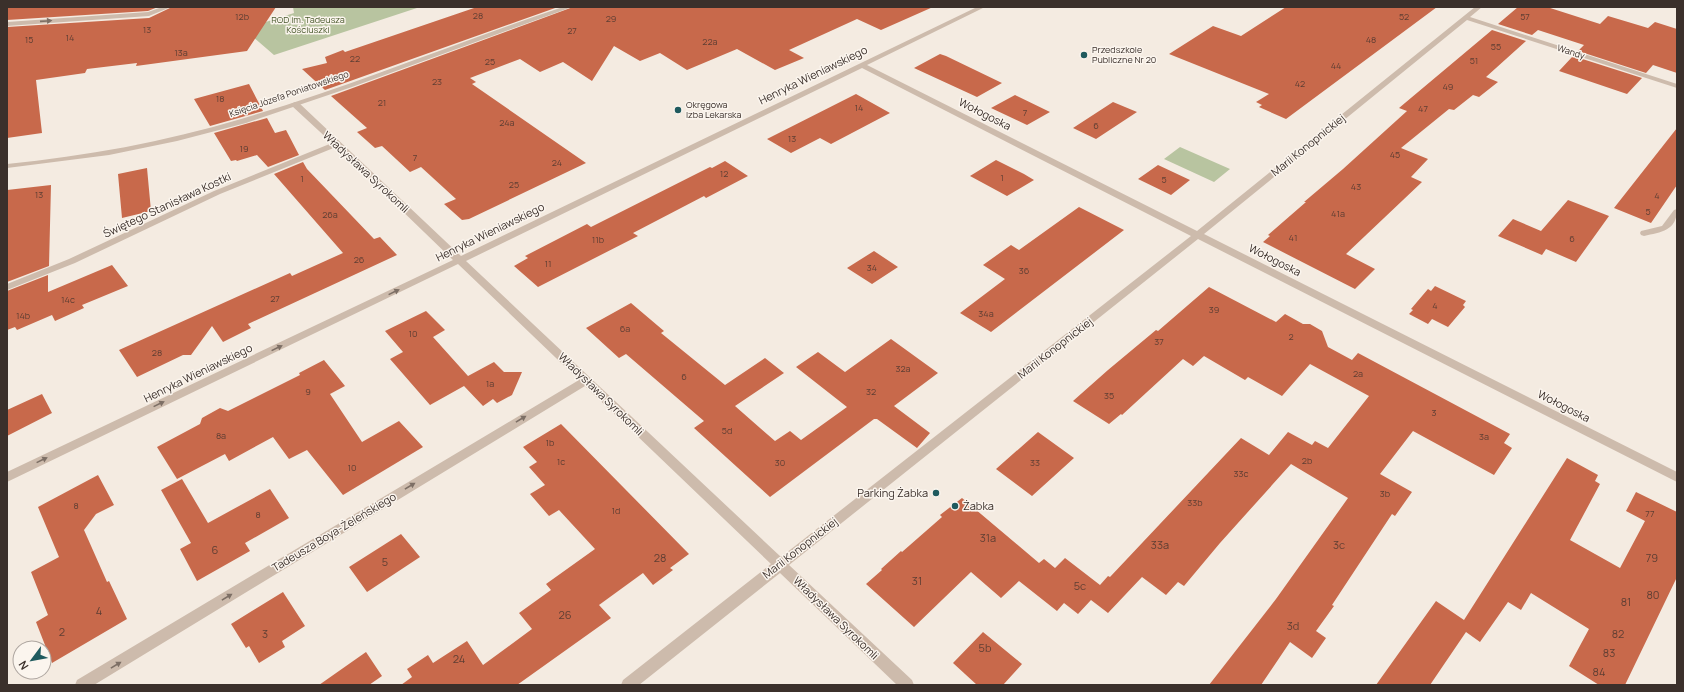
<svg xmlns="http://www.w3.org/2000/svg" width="1684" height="692" viewBox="0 0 1684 692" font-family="Manrope,sans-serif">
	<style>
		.green { fill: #b8c4a0 }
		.building { fill: #c8694b }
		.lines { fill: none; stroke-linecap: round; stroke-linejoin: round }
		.minor { fill: #cdbbac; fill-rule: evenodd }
		.tertiary { fill: #cdbbac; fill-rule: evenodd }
		.oneway { fill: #7d6f65 }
		.poi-dot { fill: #1f5a5e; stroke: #fbf5ee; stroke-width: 1.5 }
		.labels { text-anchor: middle; stroke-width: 3; stroke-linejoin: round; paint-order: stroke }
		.number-label { font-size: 9px; fill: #5e3e33 }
		.far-park-label { font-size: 9px; fill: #4a5a2e; stroke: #fbf5ee }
		.far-poi-label { font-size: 9px; fill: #3b302b; stroke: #fbf5ee; text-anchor: start }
		.far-street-label { font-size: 9px; fill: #3b302b; stroke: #fbf5ee }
		.street-label { font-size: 11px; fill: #3b302b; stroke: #fbf5ee }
		.poi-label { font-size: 11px; fill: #3b302b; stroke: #fbf5ee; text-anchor: end }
		.near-number-label { font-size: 11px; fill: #5e3e33 }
	</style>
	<rect width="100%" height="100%" fill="#f4ebe1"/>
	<path class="green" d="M293,7H420L274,55L244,29L294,13Z
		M1180,147L1230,169L1214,182L1164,159Z"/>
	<path class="building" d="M7,7H158L148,11L7,20Z
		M172,7H276L247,51L136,66L137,63L87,69L85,73L36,80L42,133L7,138V27L149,18Z
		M477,7H558L325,90L302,69L327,63L325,57L343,50L345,52Z
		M573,7H933L881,30L857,19L789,50L804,58L775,70L737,49L687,70L660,53L640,61L614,46L592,81L563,62L540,72L520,59L470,78L476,82L472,84L586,163L469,219L462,220L444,204L456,199L421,167L410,172L382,146L375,148L357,132L367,128L331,96Z
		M1286,7H1437L1286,119L1259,107L1262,105L1256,102L1269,94L1169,54L1213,26L1241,36Z
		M1518,7H1547L1600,24L1608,16L1648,28L1655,22L1677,29V73L1653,65L1646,73L1578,51L1584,45L1538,30L1532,35L1498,24Z
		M1492,30L1526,41L1486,77L1498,82L1479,97L1473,95L1454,110L1449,109L1401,148L1428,159L1411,177L1422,182L1346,254L1375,269L1355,289L1263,242L1270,236L1268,235L1306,202H1304L1343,169L1407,111L1399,108Z
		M940,54L946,56L1002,83L977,97L914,68Z
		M1573,56L1642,78L1627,94L1559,71Z
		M249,84L263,111L210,126L194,99Z
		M856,94L890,113L831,144L820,138L791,153L767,139Z
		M1015,95L1050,112L1027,125L991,108Z
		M1113,102L1137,112L1096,139L1073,128Z
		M267,118L275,133L286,130L299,155L268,167L257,155L237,161L236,160L231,161L214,133Z
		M1677,128V185L1651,223L1614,208Z
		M996,160L1024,174L1034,180L1007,196L970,176Z
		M725,161L748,176L706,198L704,196L633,233L638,236L538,287L514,266L528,258L525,256L587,224L591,227L710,167L712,168Z
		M303,162L307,169L374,239L380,237L397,255L248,324L251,328L223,342L212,326L191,355H183L137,377L119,350L290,273L292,276L343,253L274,174Z
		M1158,165L1190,180L1171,195L1138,179Z
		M147,168L151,211L122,218L118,174Z
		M51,185L49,266L7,282V190Z
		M1568,200L1609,216L1576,262L1546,249L1542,255L1498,236L1513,219L1541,231Z
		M1079,207L1124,230L991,332L960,313L1005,279L983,265L1011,245L1019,250Z
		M874,251L898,267L872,284L847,268Z
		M112,265L128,286L82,305L84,308L55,321L52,315L17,330L15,327L7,330V291L48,275V292Z
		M1435,286L1466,301L1463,305L1465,307L1448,327L1432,319L1428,324L1409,314L1413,310L1411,309L1428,289L1431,291Z
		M1209,287L1276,322L1285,314L1303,324H1310L1322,331L1328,347L1352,360L1358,353L1510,434L1504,443L1512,448L1494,475L1413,431L1380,474L1412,492L1395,516L1392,514L1332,605L1334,606L1316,631L1326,638L1312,658L1290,642L1261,685H1209L1276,599L1348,498L1291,464L1220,543L1184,586L1178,582L1166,595L1142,577L1108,613L1091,600L1078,614L1064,603L1057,611L1019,581L1001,598L971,572L914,627L866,584L882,570L881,569L901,551L902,552L942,517L940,515L962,498L1039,563L1044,559L1055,568L1065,558L1100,585L1108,576L1110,577L1241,438L1269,455L1288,432L1312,445L1315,441L1328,448L1369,396L1310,364L1282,396L1248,377L1245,380L1204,356L1193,366L1183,359L1122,415L1121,414L1109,424L1073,401L1108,370L1156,330L1158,331Z
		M631,303L664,331L661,333L725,385L765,358L784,373L735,406L775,441L790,431L801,440L847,407L796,367L818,352L845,372L891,339L938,373L894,406L930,433L917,448L877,419H874L770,497L694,428L704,421L626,354L619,358L586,328Z
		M426,311L445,330L433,337L468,376L494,362L504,372H522L512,395L497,403L493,399L483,406L464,386L430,405L390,359L403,352L385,331Z
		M324,360L345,386L330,394L362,442L399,421L423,447L343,495L307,450L289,459L273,437L229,461L225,454L177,479L157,447L200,424L202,418L220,408L228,411L300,375L299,373Z
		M42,394L52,413L7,436V410Z
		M561,424L689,554L670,568L673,570L653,585L643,573L599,605L611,618L517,685H401L412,677L407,669L428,655L433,663L467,641L483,665L532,629L519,613L551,590L546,584L595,549L559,510L549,516L530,494L545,485L529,467L537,462L523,447Z
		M1038,432L1074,458L1032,496L996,469Z
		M1567,458L1598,475L1595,481L1600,484L1570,540L1620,568L1645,521L1626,511L1636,492L1677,512V577L1625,685H1599L1569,666L1589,629L1531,593L1521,610L1508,602L1480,642L1466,632L1430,685H1376L1436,601L1464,620Z
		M98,475L114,505L96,514L84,530L107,582L109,581L127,619L52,663L36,622L48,615L31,572L59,557L38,507Z
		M182,479L208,523L270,489L289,518L245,543L250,551L197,581L180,549L191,543L161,490Z
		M401,534L420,557L367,592L349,567Z
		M283,592L305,626L282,641L285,647L259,663L249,646L246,648L231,624Z
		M983,632L1022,664L1003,685H977L953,663Z
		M366,652L382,676L369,685H319Z"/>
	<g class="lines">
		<path class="minor" d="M162,7H171L149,16L7,26V22L148,12Z
			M977,7H985L867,65L1197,231L1475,7H1482L1470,17L1677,84V88L1467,20L1204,234L1677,472V482L1198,239L789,565L912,680L914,685H897L780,573L639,685H621L623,680L771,564L585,386L94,685H75L77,680L579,380L458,264L7,482V472L453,260L336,147L220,194L75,263L7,290V284L69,259L214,191L332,143L292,106L291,104L295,102H298L461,256ZM862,68L1191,236L781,557L466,261Z
			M1677,209C1677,231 1661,232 1644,236L1641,235L1640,233L1641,231L1662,226L1674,210Z"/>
		<path class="tertiary" d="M563,7H572L352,87L246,123L177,141L109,155L7,168V164C86,156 164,142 241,119C350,87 455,43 563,7Z"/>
	</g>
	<defs><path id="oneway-solid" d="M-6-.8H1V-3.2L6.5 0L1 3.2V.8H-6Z"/></defs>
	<g class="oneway">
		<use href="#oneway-solid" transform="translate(46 21) rotate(-4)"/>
		<use href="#oneway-solid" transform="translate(394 292) rotate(-26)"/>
		<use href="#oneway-solid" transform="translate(277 348) rotate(-26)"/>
		<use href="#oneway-solid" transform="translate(159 404) rotate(-26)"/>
		<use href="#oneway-solid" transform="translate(521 419) rotate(-31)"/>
		<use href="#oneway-solid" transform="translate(42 460) rotate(-26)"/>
		<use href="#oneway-solid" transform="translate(410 486) rotate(-31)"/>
		<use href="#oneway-solid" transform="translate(227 597) rotate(-31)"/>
		<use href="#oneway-solid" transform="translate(116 665) rotate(-31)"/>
	</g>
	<g class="poi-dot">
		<circle cx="1084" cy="55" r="4"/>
		<circle cx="678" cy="110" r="4"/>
		<circle cx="936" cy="493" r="4"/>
		<circle cx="955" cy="506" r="4"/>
	</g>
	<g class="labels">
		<g class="number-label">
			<text x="478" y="19">28</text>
			<text x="242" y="20">12b</text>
			<text x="1404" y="20">52</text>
			<text x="1525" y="20">57</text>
			<text x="611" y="22">29</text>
			<text x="147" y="33">13</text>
			<text x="572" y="34">27</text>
			<text x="70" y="41">14</text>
			<text x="29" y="43">15</text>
			<text x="1371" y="43">48</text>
			<text x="710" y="45">22a</text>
			<text x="1496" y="50">55</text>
			<text x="181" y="56">13a</text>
			<text x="355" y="62">22</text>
			<text x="1474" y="64">51</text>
			<text x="490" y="65">25</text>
			<text x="1336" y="69">44</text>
			<text x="437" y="85">23</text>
			<text x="1300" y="87">42</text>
			<text x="1448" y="90">49</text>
			<text x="220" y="102">18</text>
			<text x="382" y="106">21</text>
			<text x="859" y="111">14</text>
			<text x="1423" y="112">47</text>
			<text x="1025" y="116">7</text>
			<text x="507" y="126">24a</text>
			<text x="1096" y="129">6</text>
			<text x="792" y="142">13</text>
			<text x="244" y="152">19</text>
			<text x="1395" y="158">45</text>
			<text x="415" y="161">7</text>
			<text x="557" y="166">24</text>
			<text x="724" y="177">12</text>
			<text x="1002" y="181">1</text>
			<text x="302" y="182">1</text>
			<text x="1164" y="183">5</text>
			<text x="514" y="188">25</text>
			<text x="1356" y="190">43</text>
			<text x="39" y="198">13</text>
			<text x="1657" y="199">4</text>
			<text x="1648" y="215">5</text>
			<text x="1338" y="217">41a</text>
			<text x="330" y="218">26a</text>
			<text x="1293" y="241">41</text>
			<text x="1572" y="242">6</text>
			<text x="598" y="243">11b</text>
			<text x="359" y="263">26</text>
			<text x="548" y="267">11</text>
			<text x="872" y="271">34</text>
			<text x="1024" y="274">36</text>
			<text x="275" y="302">27</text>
			<text x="68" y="303">14c</text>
			<text x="1435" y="309">4</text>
			<text x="1214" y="313">39</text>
			<text x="986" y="317">34a</text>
			<text x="23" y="319">14b</text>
			<text x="625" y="332">6a</text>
			<text x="413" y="337">10</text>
			<text x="1291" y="340">2</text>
			<text x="1159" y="345">37</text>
			<text x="157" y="356">28</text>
			<text x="903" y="372">32a</text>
			<text x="1358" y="377">2a</text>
			<text x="684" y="380">6</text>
			<text x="490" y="387">1a</text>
			<text x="308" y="395">9</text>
			<text x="871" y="395">32</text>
			<text x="1109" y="399">35</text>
			<text x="1434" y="416">3</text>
			<text x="727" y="434">5d</text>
			<text x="221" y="439">8a</text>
			<text x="1484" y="440">3a</text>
			<text x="550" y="446">1b</text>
			<text x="1307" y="464">2b</text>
			<text x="561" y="465">1c</text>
			<text x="780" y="466">30</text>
			<text x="1035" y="466">33</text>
			<text x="352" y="471">10</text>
			<text x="1241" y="477">33c</text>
			<text x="1385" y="497">3b</text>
			<text x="1195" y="506">33b</text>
			<text x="76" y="509">8</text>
			<text x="616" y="514">1d</text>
			<text x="1650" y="517">77</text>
			<text x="258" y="518">8</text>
		</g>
		<g class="far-park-label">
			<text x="308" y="23">ROD im. Tadeusza<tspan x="308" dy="10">Kościuszki</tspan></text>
		</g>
		<g class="far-poi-label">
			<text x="1092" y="53">Przedszkole<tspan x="1092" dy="10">Publiczne Nr 20</tspan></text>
			<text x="686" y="108">Okręgowa<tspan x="686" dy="10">Izba Lekarska</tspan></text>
		</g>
		<g class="far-street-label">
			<text transform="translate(1571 52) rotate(18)" y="3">Wandy</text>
			<text transform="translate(289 94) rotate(-19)" y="3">Księcia Józefa Poniatowskiego</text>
		</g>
		<g class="street-label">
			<text transform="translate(813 75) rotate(-26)" y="4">Henryka Wieniawskiego</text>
			<text transform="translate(985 114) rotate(27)" y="4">Wołogoska</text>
			<text transform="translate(1308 145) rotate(-39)" y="4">Marii Konopnickiej</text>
			<text transform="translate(366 172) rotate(43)" y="4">Władysława Syrokomli</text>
			<text transform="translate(167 205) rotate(-25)" y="4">Świętego Stanisława Kostki</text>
			<text transform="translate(490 232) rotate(-26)" y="4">Henryka Wieniawskiego</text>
			<text transform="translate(1275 260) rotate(27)" y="4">Wołogoska</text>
			<text transform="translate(1055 348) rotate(-38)" y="4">Marii Konopnickiej</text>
			<text transform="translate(198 373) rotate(-26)" y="4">Henryka Wieniawskiego</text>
			<text transform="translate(601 394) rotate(44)" y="4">Władysława Syrokomli</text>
			<text transform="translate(1564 406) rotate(27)" y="4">Wołogoska</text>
			<text transform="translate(334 532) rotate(-31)" y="4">Tadeusza Boya-Żeleńskiego</text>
			<text transform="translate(800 548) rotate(-38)" y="4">Marii Konopnickiej</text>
			<text transform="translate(836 618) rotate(44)" y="4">Władysława Syrokomli</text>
		</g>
		<g class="poi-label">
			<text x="928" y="497">Parking Żabka</text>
			<text x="963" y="510" text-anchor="start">Żabka</text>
		</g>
		<g class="near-number-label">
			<text x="988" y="542">31a</text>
			<text x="1160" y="549">33a</text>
			<text x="1339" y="549">3c</text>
			<text x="215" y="554">6</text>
			<text x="660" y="562">28</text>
			<text x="1652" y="562">79</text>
			<text x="385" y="566">5</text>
			<text x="917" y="585">31</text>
			<text x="1080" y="590">5c</text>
			<text x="1653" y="599">80</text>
			<text x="1626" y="606">81</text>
			<text x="99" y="615">4</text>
			<text x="565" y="619">26</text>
			<text x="1293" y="630">3d</text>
			<text x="62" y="636">2</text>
			<text x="265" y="638">3</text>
			<text x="1618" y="638">82</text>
			<text x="985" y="652">5b</text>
			<text x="1609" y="657">83</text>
			<text x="459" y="663">24</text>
			<text x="1599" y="676">84</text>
		</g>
	</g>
	<rect width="1684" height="692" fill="none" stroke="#3b302b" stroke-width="16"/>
	<g transform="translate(32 660) rotate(238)"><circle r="19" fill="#fbf5ee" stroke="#aea6a0"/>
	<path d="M0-3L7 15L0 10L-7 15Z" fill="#1f5a5e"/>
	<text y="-6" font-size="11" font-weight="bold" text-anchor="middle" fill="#3b302b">N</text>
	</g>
</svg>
